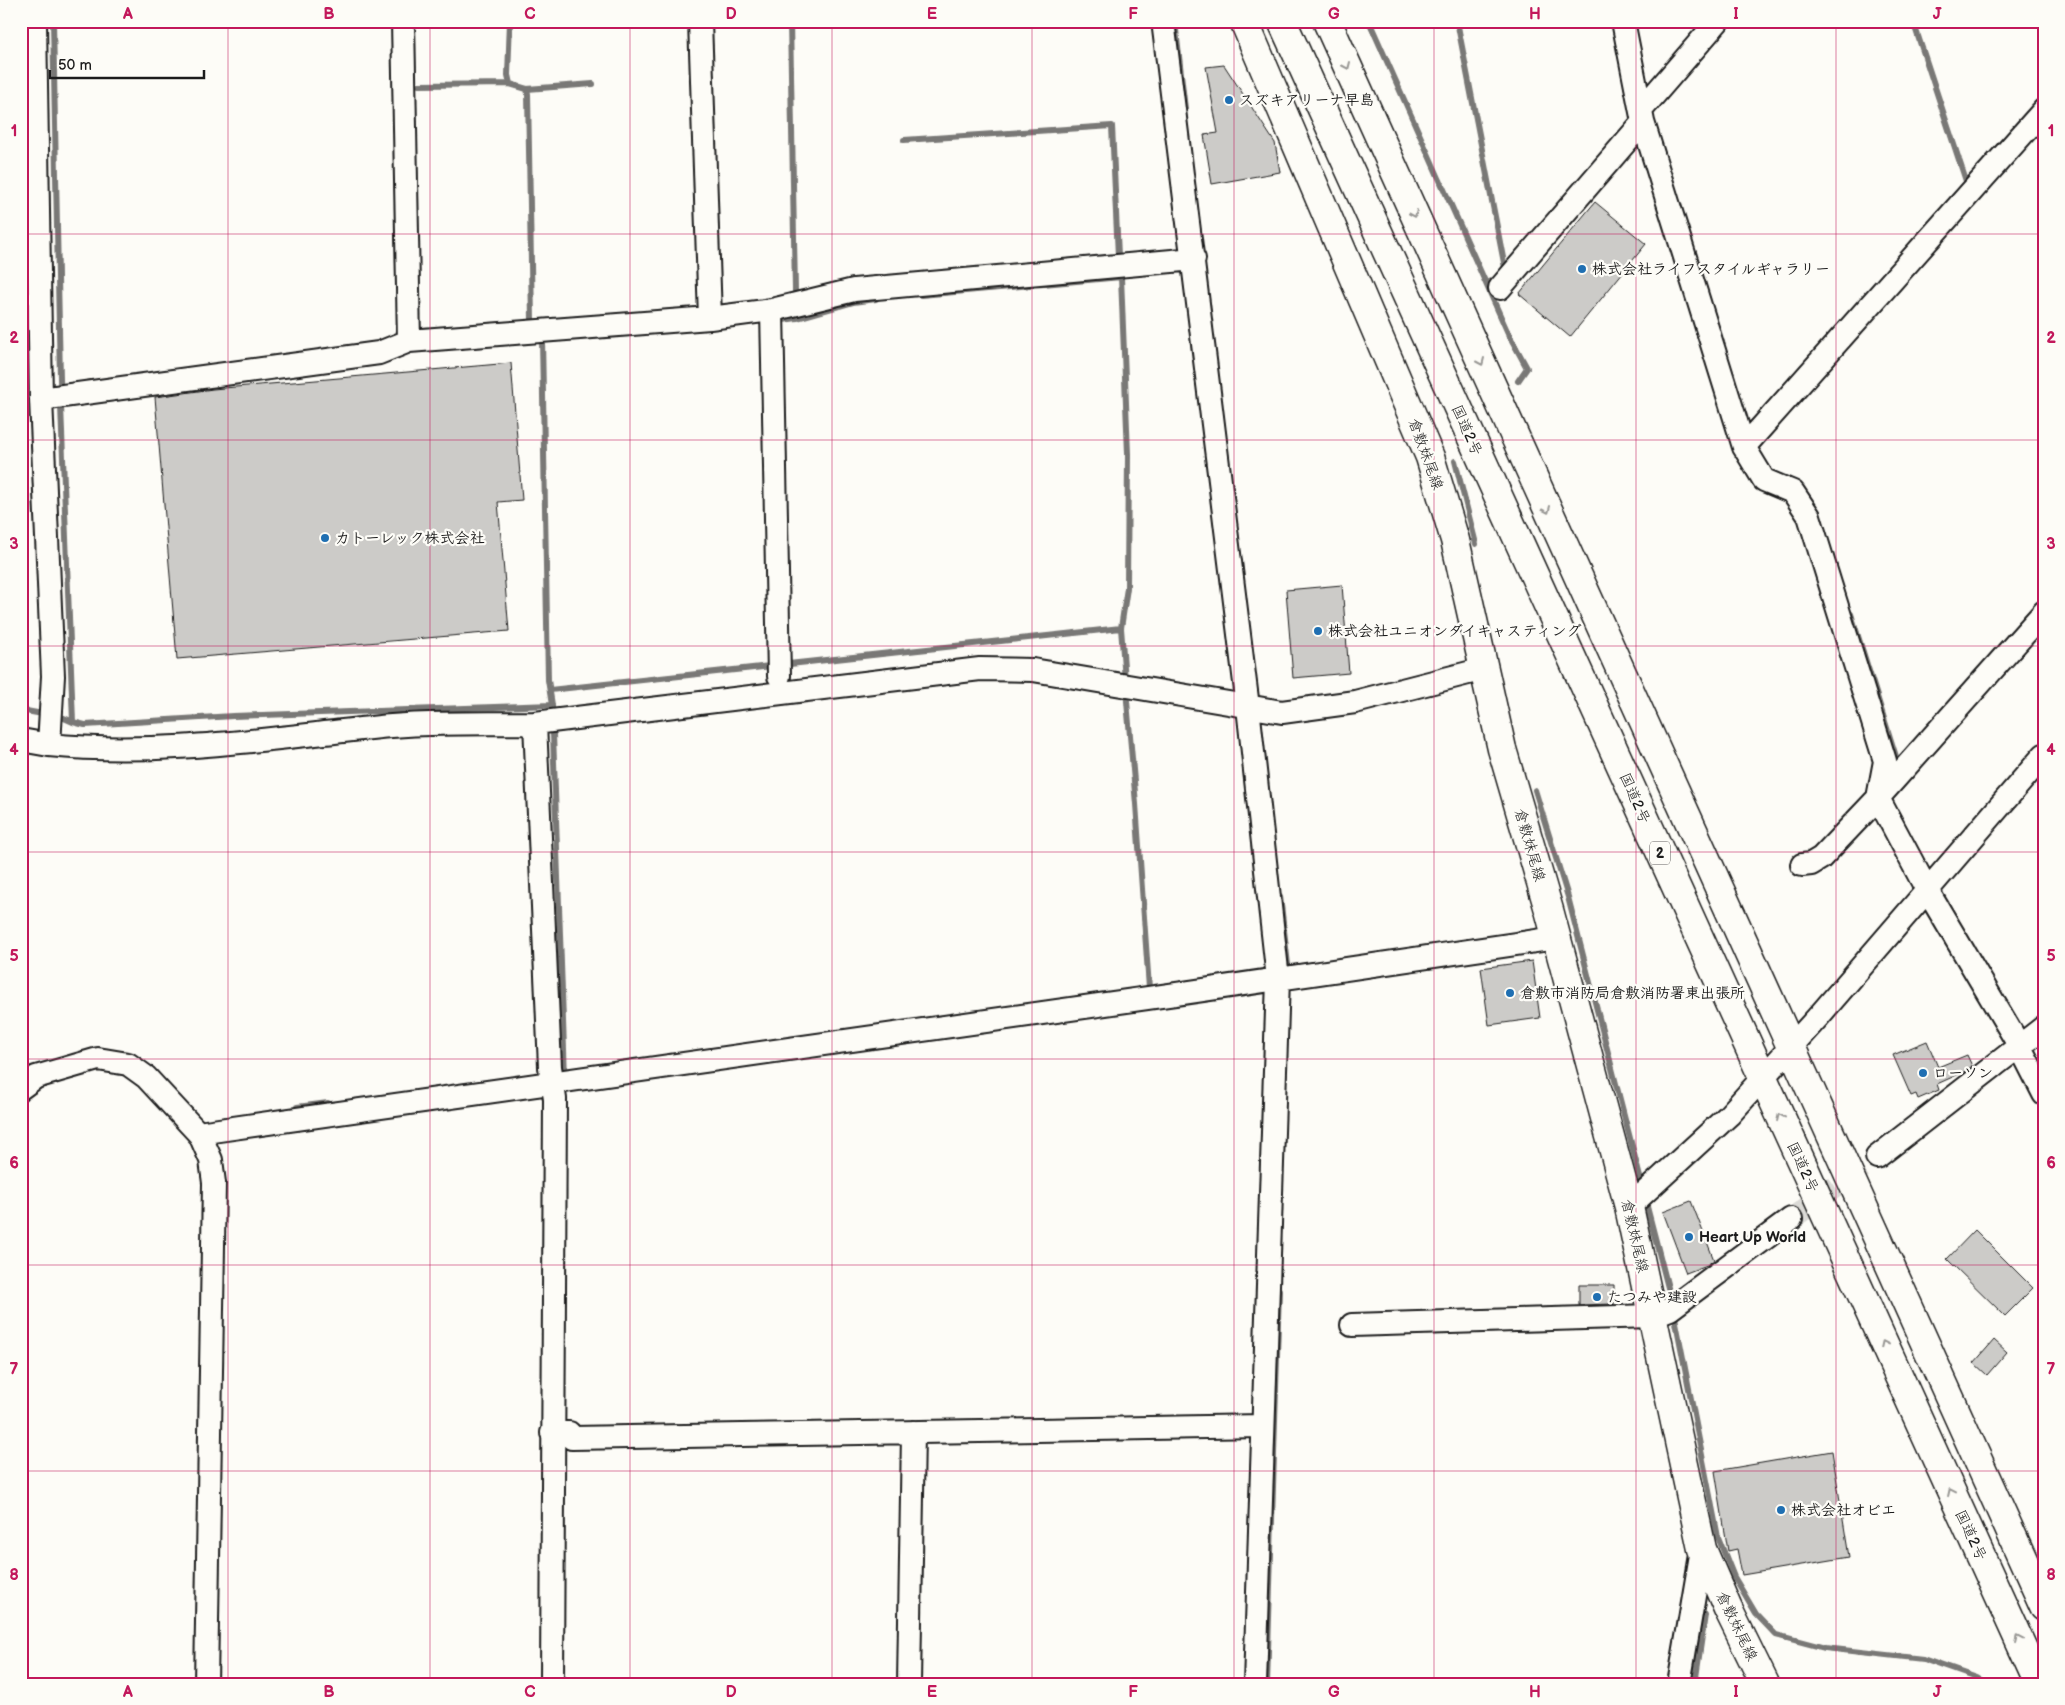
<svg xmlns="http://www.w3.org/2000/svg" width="2065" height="1705" viewBox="0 0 2065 1705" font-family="'Balsamiq Sans','Klee One',sans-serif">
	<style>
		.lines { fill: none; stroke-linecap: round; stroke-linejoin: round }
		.stream { stroke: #797876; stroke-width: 6 }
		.building { fill: #cccbc8; stroke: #1c1c1c }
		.minor-tunnel { stroke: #dbdad6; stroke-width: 22; stroke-dasharray: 22 11; stroke-linecap: butt }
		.minor-casing { stroke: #1c1c1c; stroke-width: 26 }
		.major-casing { stroke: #1c1c1c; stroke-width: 31 }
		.highway-casing { stroke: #1c1c1c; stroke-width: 31 }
		.minor { stroke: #fdfcf7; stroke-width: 22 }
		.major { stroke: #fdfcf7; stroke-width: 28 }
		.highway { stroke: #fdfcf7; stroke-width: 28 }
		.oneway { stroke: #989794 }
		.grid { fill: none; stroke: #c2185b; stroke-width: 1; stroke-opacity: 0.55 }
		.poi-dot { fill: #1f6fb2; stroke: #fdfcf7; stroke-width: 2 }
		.labels { text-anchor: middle; stroke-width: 4.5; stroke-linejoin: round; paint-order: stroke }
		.shield { fill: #fdfcf7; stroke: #605f5e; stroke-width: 1 }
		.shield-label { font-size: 14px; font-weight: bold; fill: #1c1c1c }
		.poi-label { font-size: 15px; font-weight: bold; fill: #1c1c1c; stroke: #fdfcf7; text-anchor: start }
		.street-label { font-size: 15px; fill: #1c1c1c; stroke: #fdfcf7 }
		.neatline { fill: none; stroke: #c2185b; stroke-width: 2 }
		.grid-label { font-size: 16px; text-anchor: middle; font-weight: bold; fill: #c2185b }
	</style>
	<rect width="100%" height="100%" fill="#fdfcf7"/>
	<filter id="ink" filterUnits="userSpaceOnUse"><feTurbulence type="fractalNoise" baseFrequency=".02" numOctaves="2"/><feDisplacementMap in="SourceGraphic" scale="10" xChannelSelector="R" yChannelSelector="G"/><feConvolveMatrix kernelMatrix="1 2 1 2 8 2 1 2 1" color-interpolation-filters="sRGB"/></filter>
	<g filter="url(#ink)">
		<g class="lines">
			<path class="stream" d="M53,21L60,379L73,722L85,725L233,716L552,705
				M510,21L508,75L510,84L527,89L528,94L532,320
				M790,21L795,291
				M1175,21L1185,109
				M1369,21L1508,333L1527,368L1518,381
				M1457,21L1505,268L1498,278L1486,283
				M1913,21L1968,187
				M419,85L510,84
				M527,89L593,84
				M904,140L1112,126L1118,256L1121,277L1128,454L1127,588L1121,628L1125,680
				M921,295L1121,277
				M776,321L797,318L853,302L876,299
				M542,338L548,680L552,705L565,1078
				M1455,461L1476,544
				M1851,614L1898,763L1896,766
				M550,690L1121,628
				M1126,690L1136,804L1149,988
				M21,710L64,718L73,722
				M1535,790L1568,897L1643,1189
				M1280,896L1289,973
				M297,1107L328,1103
				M1645,1199L1672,1303
				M1674,1312L1718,1537L1734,1577L1756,1614L1776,1635L1825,1648L1923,1659L1977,1678L1986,1684
				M1267,1684L1279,1290
				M1695,1684L1705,1615"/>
		</g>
		<path class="building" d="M1224,65L1275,143L1280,172L1212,184L1204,135L1218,133L1206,67Z
			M1595,202L1646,244L1570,337L1519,294Z
			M511,363L522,500L498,502L509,631L177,659L155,397L213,389Z
			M1342,585L1349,673L1293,678L1286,590Z
			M1532,961L1540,1018L1489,1025L1481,968Z
			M1927,1041L1938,1067L1967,1055L1972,1066L1966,1071L1937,1084L1939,1090L1918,1099L1916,1094L1911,1096L1893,1055Z
			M1691,1201L1714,1260L1707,1265L1686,1273L1663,1212Z
			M1975,1230L2033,1288L2005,1316L1947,1259Z
			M1579,1285H1614V1304L1579,1305Z
			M1994,1340L2007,1352L1987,1375L1974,1363Z
			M1832,1451L1849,1557L1742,1575L1737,1549L1728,1551L1715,1471Z"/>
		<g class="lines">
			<path class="minor-tunnel" d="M1791,1219L1877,1157"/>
			<g class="minor-casing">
				<path id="minor" d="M35,21L41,399L53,676L49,745C156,756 264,739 371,728C425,722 480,724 535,723L550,1067L555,1099L552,1684
					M403,21L409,341
					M700,21L710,318
					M1163,21L1248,707L1278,979L1255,1684
					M1623,21L1643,122L1744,447L1764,480L1793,492L1809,516L1885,761L1878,798L1927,890L2019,1045L2044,1094
					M1642,109L1718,21
					M1500,288L1643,122
					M772,310L779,676
					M41,399L379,353L409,341L710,318L772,310L854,290L1194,259
					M1744,447L2044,110
					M535,723L980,669L1033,670L1282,712L1355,702L1484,669
					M21,740L49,745
					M1802,865L1811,864L1821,858L1878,798L2044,612
					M21,1088L36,1077L98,1059L128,1064L146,1077L200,1135L211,1160L214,1183L206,1684
					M198,1133C651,1066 1104,1007 1556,938
					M1877,1157L2044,1027
					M1629,1207L1729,1115L1818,1017L2044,755
					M1352,1325L1652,1316L1670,1309L1791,1219
					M552,1433H569L572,1438L1262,1426
					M909,1684L913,1432
					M1679,1684L1702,1549"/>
			</g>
			<g class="major-casing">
				<path id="major" d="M1244,21L1430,457L1455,540L1502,749L1549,910L1629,1207L1702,1549L1728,1609L1765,1684"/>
			</g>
			<g class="highway-casing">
				<path id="highway" d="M1282,21L2039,1684
					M1327,21L2044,1606"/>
			</g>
			<use href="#minor" class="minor"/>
			<use href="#major" class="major"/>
			<use href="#highway" class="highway"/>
		</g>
		<defs><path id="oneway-chevron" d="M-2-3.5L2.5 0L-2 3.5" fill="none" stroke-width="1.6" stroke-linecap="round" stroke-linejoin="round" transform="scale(1.25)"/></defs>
		<g class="oneway">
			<use href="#oneway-chevron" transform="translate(1347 66) rotate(66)"/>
			<use href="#oneway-chevron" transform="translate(1414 214) rotate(66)"/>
			<use href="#oneway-chevron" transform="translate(1481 362) rotate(66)"/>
			<use href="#oneway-chevron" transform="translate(1547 510) rotate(66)"/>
			<use href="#oneway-chevron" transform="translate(1780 1117) rotate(-115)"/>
			<use href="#oneway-chevron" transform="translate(1884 1344) rotate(-115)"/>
			<use href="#oneway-chevron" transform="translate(1951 1492) rotate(-115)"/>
			<use href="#oneway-chevron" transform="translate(2019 1639) rotate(-115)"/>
		</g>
	</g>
	<path class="grid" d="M228,21V1684M430,21V1684M630,21V1684M832,21V1684M1032,21V1684M1234,21V1684M1434,21V1684M1636,21V1684M1836,21V1684M21,234H2044M21,440H2044M21,646H2044M21,852H2044M21,1059H2044M21,1265H2044M21,1471H2044"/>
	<g class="poi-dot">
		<circle cx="1229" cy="100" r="5"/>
		<circle cx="1582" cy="269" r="5"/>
		<circle cx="325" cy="538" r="5"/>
		<circle cx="1318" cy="631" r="5"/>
		<circle cx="1510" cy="993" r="5"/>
		<circle cx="1923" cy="1073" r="5"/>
		<circle cx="1689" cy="1237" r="5"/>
		<circle cx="1597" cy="1297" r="5"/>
		<circle cx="1781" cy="1510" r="5"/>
	</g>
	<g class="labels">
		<rect class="shield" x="1650" y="841.5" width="20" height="23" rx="4"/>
		<g class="shield-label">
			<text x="1660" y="858">2</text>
		</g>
		<g class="poi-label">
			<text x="1239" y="105">スズキアリーナ早島</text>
			<text x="1592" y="274">株式会社ライフスタイルギャラリー</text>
			<text x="335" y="543">カトーレック株式会社</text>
			<text x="1328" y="636">株式会社ユニオンダイキャスティング</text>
			<text x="1520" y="998">倉敷市消防局倉敷消防署東出張所</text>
			<text x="1933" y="1078">ローソン</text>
			<text x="1699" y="1242">Heart Up World</text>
			<text x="1607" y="1302">たつみや建設</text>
			<text x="1791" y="1515">株式会社オビエ</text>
		</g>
		<g class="street-label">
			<text transform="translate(1467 430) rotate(66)" y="5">国道2号</text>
			<text transform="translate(1426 454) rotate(70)" y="5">倉敷妹尾線</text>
			<text transform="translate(1635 798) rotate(66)" y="5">国道2号</text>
			<text transform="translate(1530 845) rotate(74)" y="5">倉敷妹尾線</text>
			<text transform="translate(1803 1167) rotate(65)" y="5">国道2号</text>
			<text transform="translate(1635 1236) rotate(77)" y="5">倉敷妹尾線</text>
			<text transform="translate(1971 1535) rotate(65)" y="5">国道2号</text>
			<text transform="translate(1737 1626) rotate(64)" y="5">倉敷妹尾線</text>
		</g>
	</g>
	<rect width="2065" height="1705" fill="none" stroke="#fdfcf7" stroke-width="55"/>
	<path d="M50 70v8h154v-8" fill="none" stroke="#1c1c1c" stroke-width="2.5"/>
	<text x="58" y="70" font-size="15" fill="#1c1c1c" stroke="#fdfcf7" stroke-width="4" paint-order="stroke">50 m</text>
	<rect x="28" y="28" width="2010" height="1650" class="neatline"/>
	<g class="grid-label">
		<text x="128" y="19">A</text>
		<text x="329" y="19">B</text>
		<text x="530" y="19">C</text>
		<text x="731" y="19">D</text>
		<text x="932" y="19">E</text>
		<text x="1133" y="19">F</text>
		<text x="1334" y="19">G</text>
		<text x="1535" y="19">H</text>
		<text x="1736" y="19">I</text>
		<text x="1937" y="19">J</text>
		<text x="14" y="136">1</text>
		<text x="2051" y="136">1</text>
		<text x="14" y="343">2</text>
		<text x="2051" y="343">2</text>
		<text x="14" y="549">3</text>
		<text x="2051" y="549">3</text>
		<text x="14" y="755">4</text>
		<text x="2051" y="755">4</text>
		<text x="14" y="961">5</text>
		<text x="2051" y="961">5</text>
		<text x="14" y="1168">6</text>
		<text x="2051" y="1168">6</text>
		<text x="14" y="1374">7</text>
		<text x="2051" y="1374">7</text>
		<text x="14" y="1580">8</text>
		<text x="2051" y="1580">8</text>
		<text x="128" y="1697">A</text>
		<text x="329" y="1697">B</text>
		<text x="530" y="1697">C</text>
		<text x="731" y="1697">D</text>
		<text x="932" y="1697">E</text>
		<text x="1133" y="1697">F</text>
		<text x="1334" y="1697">G</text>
		<text x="1535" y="1697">H</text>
		<text x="1736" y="1697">I</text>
		<text x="1937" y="1697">J</text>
	</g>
</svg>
